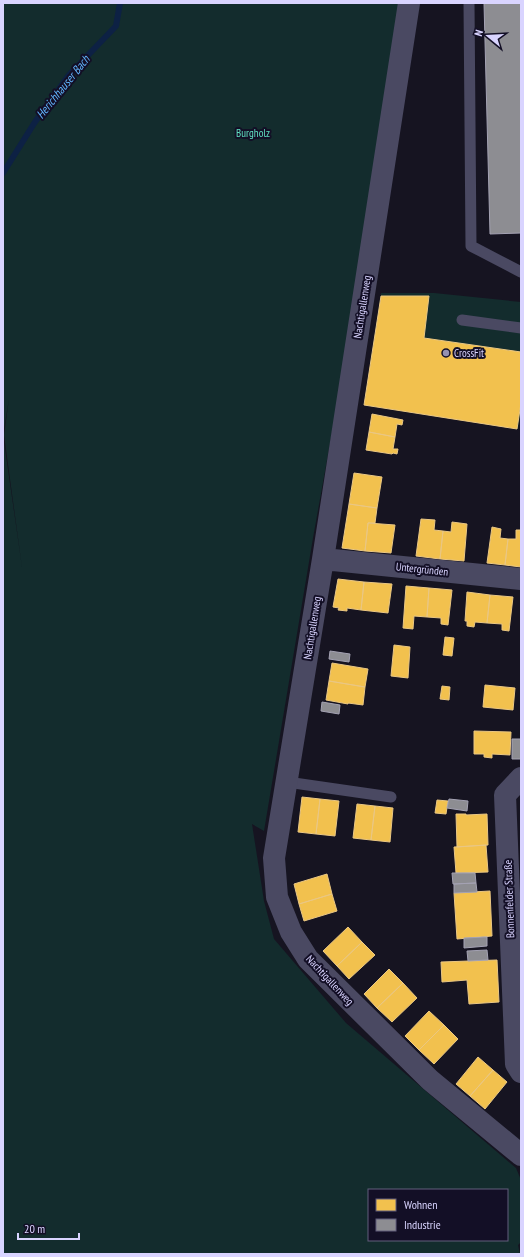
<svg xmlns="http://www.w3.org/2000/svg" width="524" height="1257" viewBox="0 0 524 1257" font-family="'PT Sans Narrow',sans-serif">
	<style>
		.green { fill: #132c2d; fill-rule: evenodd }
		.homes { fill: #f2c14e; stroke: #eac783 }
		.industry { fill: #8d8d92; stroke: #a4a2b3 }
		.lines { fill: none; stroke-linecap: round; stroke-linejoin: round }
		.stream { stroke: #0d2144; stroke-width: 6 }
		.lane { stroke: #4a4962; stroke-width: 11 }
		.street { stroke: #4a4962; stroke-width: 22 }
		.poi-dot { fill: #9591b1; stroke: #130f26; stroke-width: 1.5 }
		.labels { text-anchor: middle; stroke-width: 4; stroke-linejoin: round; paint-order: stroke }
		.park-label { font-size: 11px; fill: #5fe0c0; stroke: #130f26 }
		.street-label { font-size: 11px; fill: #d9d4ff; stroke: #130f26 }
		.poi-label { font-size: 11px; fill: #d9d4ff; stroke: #130f26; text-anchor: start }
		.water-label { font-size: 12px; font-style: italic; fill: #62b6ff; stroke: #130f26 }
	</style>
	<rect width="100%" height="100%" fill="#161421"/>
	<path class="green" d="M3,3H403L376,187L313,538L264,831L252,824L264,901L274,939L346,1023L516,1168L521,1180V1242L518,1245L520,1254H3ZM9,399L4,435L22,567L3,435ZM369,1190H507V1240H369Z
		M381,293H434L521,302V409L518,429L364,405Z"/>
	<path class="homes" d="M381,296H429L424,338L521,352V403L517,429L364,405Z
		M372,414L403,420L402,425L397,424L395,437L369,432Z
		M369,432L395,437L393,449H398L397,454L393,453L392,454L366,450Z
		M354,473L382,477L377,508L349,504Z
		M349,504L377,508L375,523H368L365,551L342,548Z
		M421,519L435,520L434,530L443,531L440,559L416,556Z
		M452,522L467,524L464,561L440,559L443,531L451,532Z
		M368,523L395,525L391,553L365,551Z
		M492,527L501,529L500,538L508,539L505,565L487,563Z
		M516,530H521V567L505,565L508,539H516Z
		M338,579L364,582L361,610L347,608V611L338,610L339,608L333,607Z
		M364,582L392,584L388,613L361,610Z
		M406,586L429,588L427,617L414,616L413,629L403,628Z
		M429,588L452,590L448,625L441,624V618L427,617Z
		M467,592L490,595L487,623L475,622L474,627L467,626V621H465Z
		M490,595L513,597L509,631L502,630V624L487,623Z
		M445,637L454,638L452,656L443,655Z
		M394,645L410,647L408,678L391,676Z
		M332,663L368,669L365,687L329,681Z
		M329,681L365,687L363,705L348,703V704L326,700Z
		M485,685L515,688L513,710L483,707Z
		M442,686L450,687L449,700L440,699Z
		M474,731L511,732L510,755L492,754V758L484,757V754H474Z
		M302,797L320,799L316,834L298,832Z
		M320,799L339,801L335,836L316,834Z
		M437,800L448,801L446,814L435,813Z
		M357,804L375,806L371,840L353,838Z
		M375,806L393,808L390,842L371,840Z
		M456,814H466V815L487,814L488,845L457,847Z
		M486,845L488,872L456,873L454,847Z
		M327,874L332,894L299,904L294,884Z
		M490,891L492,936L457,939L454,893Z
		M332,894L337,911L304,921L299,904Z
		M348,927L362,942L337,966L323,951Z
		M362,942L375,955L349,979L337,966Z
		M497,960L499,1002L469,1004L467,980L442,982L441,962Z
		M389,969L403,983L377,1008L364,994Z
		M403,983L417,998L392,1022L377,1008Z
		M429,1011L444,1025L419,1050L405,1036Z
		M444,1025L458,1039L434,1064L419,1050Z
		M478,1057L493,1070L470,1096L456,1084Z
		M493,1070L507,1082L485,1109L470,1096Z"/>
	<path class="industry" d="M484,3H521V233L490,234Z
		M330,651L350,654L349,662L329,659Z
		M322,702L340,705L339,714L321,711Z
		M512,739H521V759H512Z
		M449,799L468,801L467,811L447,808Z
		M452,873H475L476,883L453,884Z
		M476,883L477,892L454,893V884Z
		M487,937V946L464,948V938Z
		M487,950L488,960L468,961L467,951Z"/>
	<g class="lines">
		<path class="stream" d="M3,173L35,122L69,75L116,26L120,3"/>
		<path class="lane" d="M469,3L471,246L521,272
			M462,320L521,328
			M287,782L391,797"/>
		<path class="street" d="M409,3L323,559L274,858L277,897L291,932L308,959L430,1080L521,1155
			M323,559L521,579
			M521,778L505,795L516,1064L521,1072"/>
	</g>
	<circle class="poi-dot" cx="446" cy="353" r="4"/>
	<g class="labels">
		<g class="park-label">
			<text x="253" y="137">Burgholz</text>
		</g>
		<g class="street-label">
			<text transform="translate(362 307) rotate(-81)" y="4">Nachtigallenweg</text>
			<text transform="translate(422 569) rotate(6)" y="4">Untergründen</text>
			<text transform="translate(312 628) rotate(-81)" y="4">Nachtigallenweg</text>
			<text transform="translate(509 899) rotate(-92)" y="4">Bonnenfelder Straße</text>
			<text transform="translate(330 980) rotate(47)" y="4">Nachtigallenweg</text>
		</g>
		<g class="poi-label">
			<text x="454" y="357">CrossFit</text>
		</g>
		<g class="water-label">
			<text transform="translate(63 87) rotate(-51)" y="4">Herichhauser Bach</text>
		</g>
	</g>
	<rect width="524" height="1257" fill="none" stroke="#d9d4ff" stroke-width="8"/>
	<rect x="368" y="1189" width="140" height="52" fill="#130f26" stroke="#625e7d"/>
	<rect x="376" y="1199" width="20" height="12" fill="#f2c14e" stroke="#625e7d"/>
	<text x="404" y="1209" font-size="12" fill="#d9d4ff">Wohnen</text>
	<rect x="376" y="1219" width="20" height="12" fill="#8d8d92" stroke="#625e7d"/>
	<text x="404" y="1229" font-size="12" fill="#d9d4ff">Industrie</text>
	<g transform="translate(488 36) rotate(288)" stroke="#130f26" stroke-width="3" paint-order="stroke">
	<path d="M0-3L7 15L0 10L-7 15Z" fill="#d9d4ff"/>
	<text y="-6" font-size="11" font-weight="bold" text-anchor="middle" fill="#d9d4ff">N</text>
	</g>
	<path d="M18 1233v6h61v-6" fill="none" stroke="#d9d4ff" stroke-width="2"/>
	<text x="24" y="1233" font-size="12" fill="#d9d4ff" stroke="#130f26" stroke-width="3" paint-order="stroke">20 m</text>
</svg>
